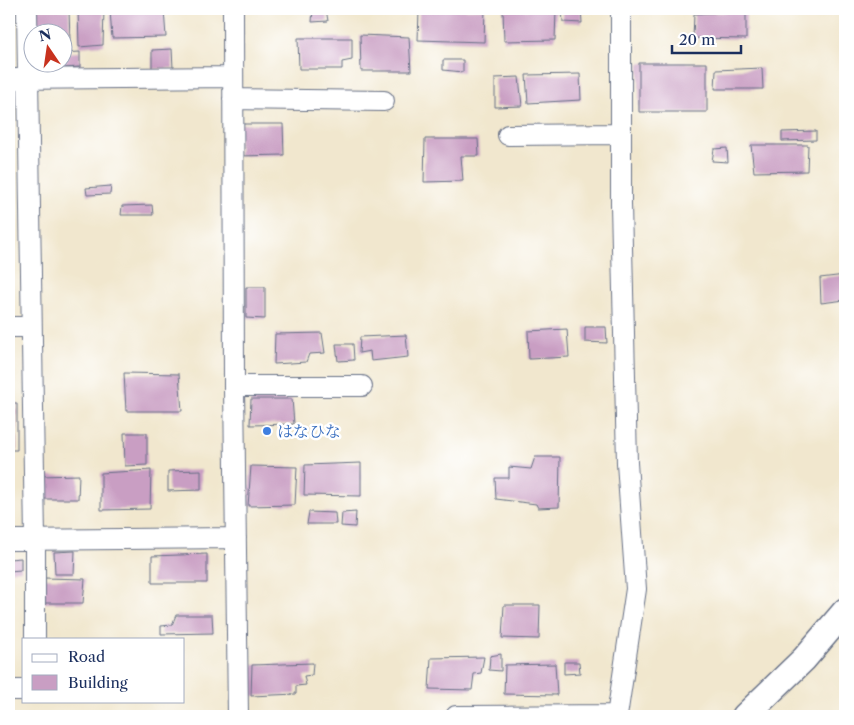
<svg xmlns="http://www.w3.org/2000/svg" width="854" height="725" viewBox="0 0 854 725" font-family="'Libre Caslon Text','Noto Serif JP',serif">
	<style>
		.building { fill: #c99ec3 }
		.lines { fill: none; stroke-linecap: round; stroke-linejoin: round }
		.minor-casing { stroke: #666f85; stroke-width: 22 }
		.tertiary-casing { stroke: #666f85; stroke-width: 28 }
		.minor { stroke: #fff; stroke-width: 20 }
		.tertiary { stroke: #fff; stroke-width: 25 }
		.shop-dot { fill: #3f7fe0; stroke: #fff; stroke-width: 2 }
		.labels { text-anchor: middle; stroke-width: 5; stroke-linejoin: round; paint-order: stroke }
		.shop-label { font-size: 16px; fill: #366cbe; stroke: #fff; text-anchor: start }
	</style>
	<rect width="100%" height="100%" fill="#fff"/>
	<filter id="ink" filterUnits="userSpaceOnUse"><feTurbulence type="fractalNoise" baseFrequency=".02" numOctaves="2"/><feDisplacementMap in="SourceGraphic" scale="10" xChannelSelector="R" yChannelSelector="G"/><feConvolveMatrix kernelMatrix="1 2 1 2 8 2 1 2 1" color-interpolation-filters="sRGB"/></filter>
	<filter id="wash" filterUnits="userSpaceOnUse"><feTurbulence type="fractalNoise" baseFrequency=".0096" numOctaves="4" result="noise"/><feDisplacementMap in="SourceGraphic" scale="20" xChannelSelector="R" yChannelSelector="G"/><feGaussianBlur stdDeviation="1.12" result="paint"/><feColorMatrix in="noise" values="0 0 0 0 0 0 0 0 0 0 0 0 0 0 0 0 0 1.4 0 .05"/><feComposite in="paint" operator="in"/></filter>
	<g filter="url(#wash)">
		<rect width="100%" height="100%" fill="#f1e7ce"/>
		<g id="blocks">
			<path class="building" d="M34,9L69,10L70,41H62V32H33Z
				M78,9H104L103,45L79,47Z
				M313,9H326L328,21L312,22Z
				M485,9L484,42L418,40L419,11Z
				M562,9H581L582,23L563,22Z
				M110,10H164L166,37L112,38Z
				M503,10H556L555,40L504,41Z
				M746,11V39L693,38L694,14Z
				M360,35L409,37L411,71H361Z
				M298,38H352V60L342,62V69H299Z
				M172,49L173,68L152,69V50Z
				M80,52V67L62,68V53Z
				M443,60H463V72L443,70Z
				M639,63H707V112H639Z
				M762,68L763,89H715L716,70Z
				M580,74L581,100L528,103L526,75Z
				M519,77L522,106L495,107V78Z
				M239,124H283L284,155L239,156Z
				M816,131V140L782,141V132Z
				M425,139H478L479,156H461L463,181L424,182Z
				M751,145H808L807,171L754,172Z
				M727,148L728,162L712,161L714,149Z
				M111,186L110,194L87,195L86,188Z
				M152,205L153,215H121L122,206Z
				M845,275V300L821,303L820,278Z
				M246,287H265V319L246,318Z
				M585,327H606L607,343L585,342Z
				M567,329L569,357L529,359L528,331Z
				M322,333L325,353L309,354L306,362L274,364L275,334Z
				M406,335L408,357L371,361L370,351L359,353L360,337Z
				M336,344H353L354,360L338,361Z
				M124,373L179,374L182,411H126Z
				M251,399H292L294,424L250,425Z
				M9,403H17V450H9Z
				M124,433H147V465L125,466Z
				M535,457H560L559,507L538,508L536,504L496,499L495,478H509V467L531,469Z
				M361,463V496L304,495L305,465Z
				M251,466L297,467L295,505L248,506Z
				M151,470L150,509L101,510V473Z
				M201,470V490L168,491V471Z
				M79,475L78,499H40L39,476Z
				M309,512L335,513L336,524H307Z
				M356,512L355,527L341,526L342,513Z
				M75,551L74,574H55L54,552Z
				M207,554V583H152V556Z
				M21,558V570L9,571V559Z
				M44,578L85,579L83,603H44Z
				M504,605H540L539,639L502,638Z
				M176,615H212L213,633L161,634V626L172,625Z
				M501,654V671L489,670L490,656Z
				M484,657L481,673L474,674L472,690L429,689L431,658Z
				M564,662H579L580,673L564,674Z
				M313,663L312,675L304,676L306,685L296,686V694L251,696L252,665Z
				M555,664L557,695L504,694L505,665Z"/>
		</g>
	</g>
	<g filter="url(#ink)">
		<use href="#blocks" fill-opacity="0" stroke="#666f85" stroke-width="1"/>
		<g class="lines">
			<g class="minor-casing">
				<path id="minor" d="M27,9L35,540V639
					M233,9L234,386L238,716
					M9,79L232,77
					M233,99L384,101
					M508,135L621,134
					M9,327H31
					M234,386H362
					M9,540L236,538
					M9,690H24
					M456,716L617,715
					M617,716L636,589L627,463L621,204V9"/>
			</g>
			<g class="tertiary-casing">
				<path id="tertiary" d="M745,716L804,659L845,611"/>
			</g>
			<use href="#minor" class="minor"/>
			<use href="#tertiary" class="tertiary"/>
		</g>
	</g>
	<circle class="shop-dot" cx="267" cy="431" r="5"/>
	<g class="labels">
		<g class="shop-label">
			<text x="277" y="437">はなひな</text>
		</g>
	</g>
	<rect width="854" height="725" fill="none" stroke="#fff" stroke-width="30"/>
	<rect x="22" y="638" width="162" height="65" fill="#ffffff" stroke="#a4acbf"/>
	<rect x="32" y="654" width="25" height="8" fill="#ffffff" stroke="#a4acbf"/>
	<text x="68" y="662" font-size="15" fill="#1b2f5e">Road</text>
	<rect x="32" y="675" width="25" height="15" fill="#c99ec3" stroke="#a4acbf"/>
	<text x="68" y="688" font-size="15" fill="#1b2f5e">Building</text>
	<g transform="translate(48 48) rotate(347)"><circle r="24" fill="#ffffff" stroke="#a4acbf"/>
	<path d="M0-4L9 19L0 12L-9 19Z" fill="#c8321e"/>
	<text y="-8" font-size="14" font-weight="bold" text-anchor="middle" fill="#1b2f5e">N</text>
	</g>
	<path d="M672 45v8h69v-8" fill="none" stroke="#1b2f5e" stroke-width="2.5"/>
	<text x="679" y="45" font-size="15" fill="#1b2f5e" stroke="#ffffff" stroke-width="4" paint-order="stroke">20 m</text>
</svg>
